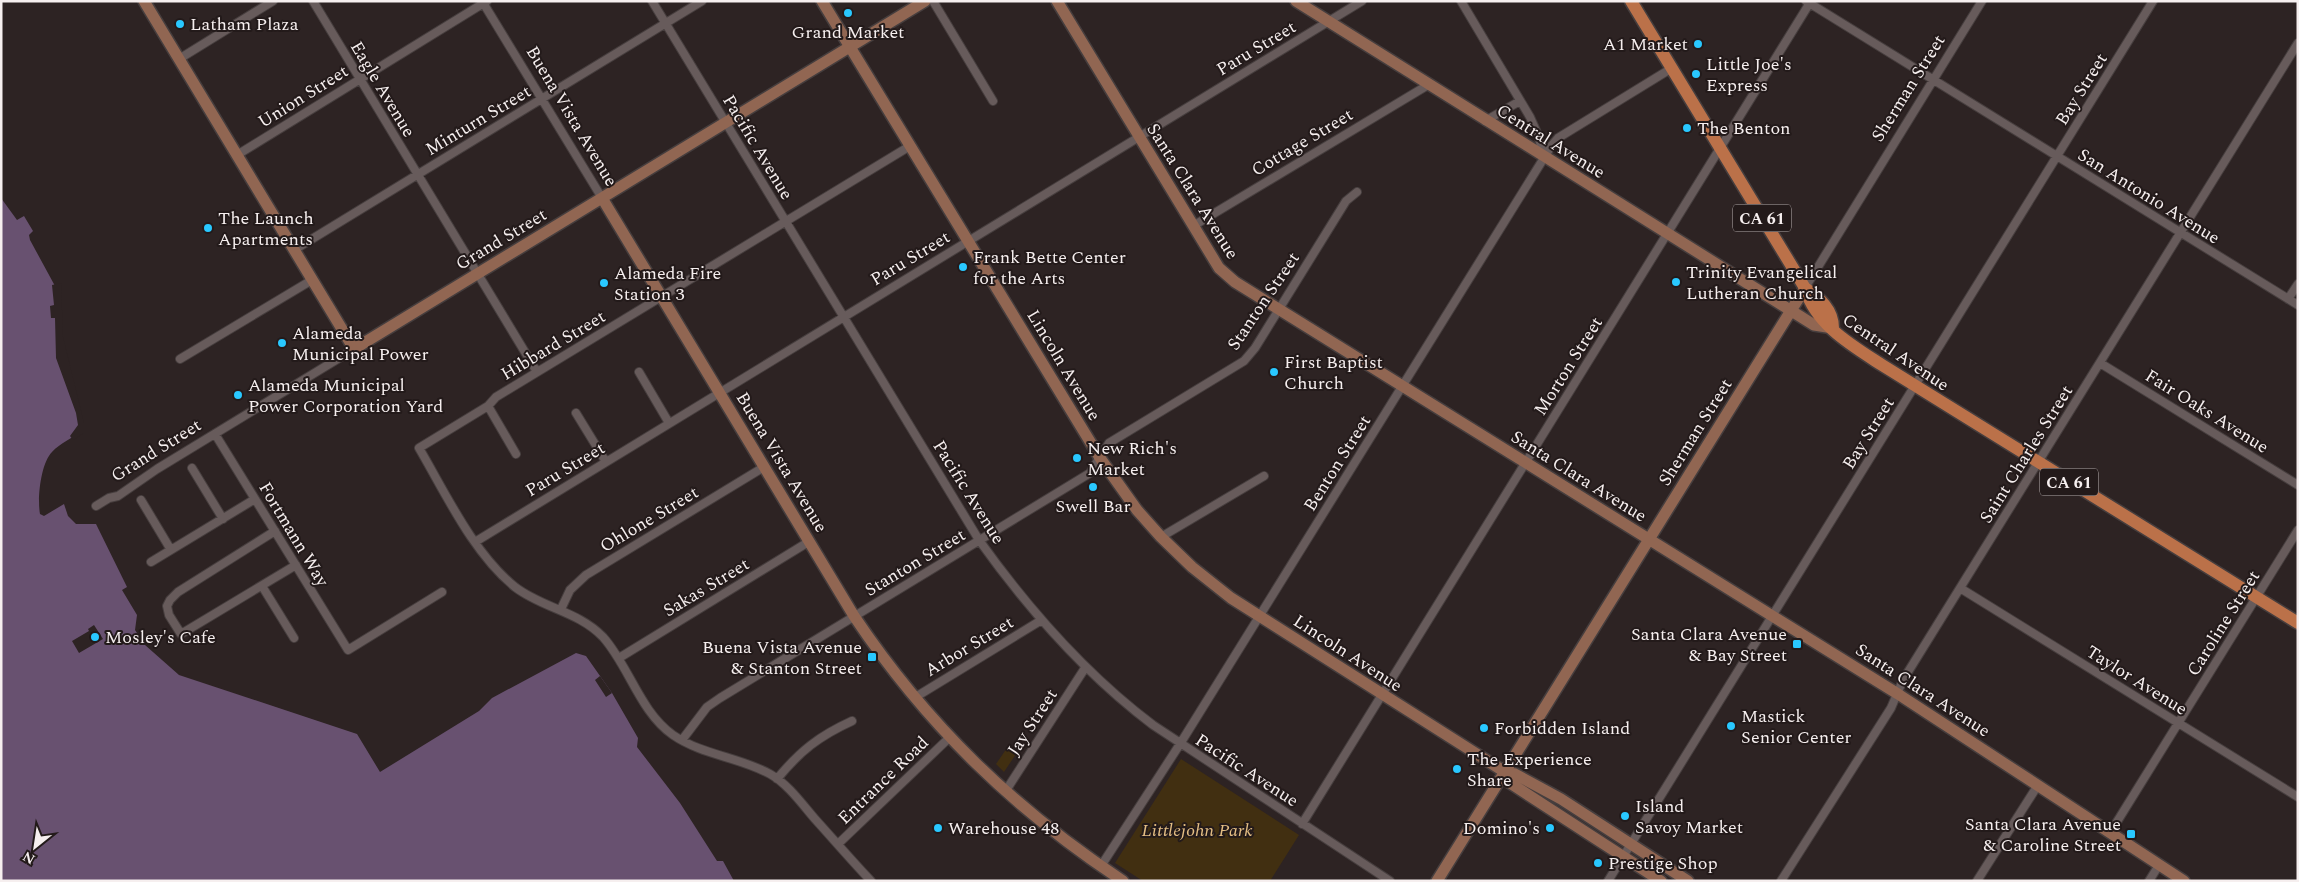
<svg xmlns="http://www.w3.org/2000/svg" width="2299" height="882" viewBox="0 0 2299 882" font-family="Spectral,serif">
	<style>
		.green { fill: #412f11 }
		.water { fill: #685170 }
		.pier { fill: #2d2323 }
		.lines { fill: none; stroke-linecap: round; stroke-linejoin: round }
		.street-casing { stroke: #463e3e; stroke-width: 10 }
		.secondary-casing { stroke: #463e3e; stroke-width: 14 }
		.primary-casing { stroke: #463e3e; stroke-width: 15 }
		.street { stroke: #675b5b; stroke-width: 8 }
		.secondary { stroke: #916652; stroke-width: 11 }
		.primary { stroke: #bb7149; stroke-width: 12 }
		.poi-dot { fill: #29c8ff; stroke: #231a1a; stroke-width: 2 }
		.labels { text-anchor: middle; stroke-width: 4; stroke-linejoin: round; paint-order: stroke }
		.shield { fill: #231a1a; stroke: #b7afaf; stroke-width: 1 }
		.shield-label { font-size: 16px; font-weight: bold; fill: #f6efef }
		.poi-label { font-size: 18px; fill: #f6efef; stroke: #231a1a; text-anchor: start }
		.street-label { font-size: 18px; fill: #f6efef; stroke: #231a1a }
		.park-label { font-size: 18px; font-style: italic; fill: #e4be84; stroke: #231a1a }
	</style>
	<rect width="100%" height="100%" fill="#2d2323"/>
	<path class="green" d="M1007,748L1016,754L1004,772L996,764Z
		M1181,759L1299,835L1270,881H1143L1115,863Z"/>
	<path class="water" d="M1,198L17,220L24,216L33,231L29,235L30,240L55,286L59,284L60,337L82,431C73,438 60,443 52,452C41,463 37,498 40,514L44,516L64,504L68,516L76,524H96L127,587L122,590L137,615L135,630L145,645L179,675L357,734L380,772L479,711L492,698L576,653L586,656L612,693L638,738L637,747L680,803L717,861H723L734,881H1Z"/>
	<path class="pier" d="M61,283L63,337L84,423V433L73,440L70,436L78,425L76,413L56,358L55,318H51L50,306L54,305L52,285Z
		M94,625L103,639L79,653L72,641L89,631L88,629Z
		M600,676L612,693L606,697L595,680Z"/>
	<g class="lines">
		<g class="street-casing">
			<path id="street" d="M313,1L537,372
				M482,1L602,198
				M652,1L979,540C1029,610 1084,673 1153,725L1390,881
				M933,1L993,101
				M1461,1L1530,117L1538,135L1544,157
				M1806,1L2298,305
				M179,59L273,1
				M1485,121L1520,101
				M237,155L487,1
				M1193,226L1428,85
				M294,250L702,1
				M1805,288L1982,1
				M2288,299L2298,284
				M180,359L312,280
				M2100,363L2298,485
				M639,372L669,423
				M488,406L516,454
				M576,413L606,462
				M215,434L348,650L442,592
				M192,468L223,519
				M141,500L171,550
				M96,506L109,498L118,496L157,469L354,349
				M275,531L178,592L170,600L167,606L169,615L181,634L296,565
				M1161,537L1264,476
				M475,542L1362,1
				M151,562L255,499
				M262,586L294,638
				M1960,588L2298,797
				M561,609L570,590L586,575L764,467
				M619,658L810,541
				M914,698L1040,621
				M682,740L707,707L720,698L1090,473L1109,443L1244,361L1255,348L1346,201L1357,192
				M777,779C800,751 819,736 852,721
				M1005,792L1085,668
				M1302,824L1811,1
				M2110,833L2298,530
				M838,844L949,738
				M1101,866L1180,744L1552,145L1558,138L1672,68
				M871,881C852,861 834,840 815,819C802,804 788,784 770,774C739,757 702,755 673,735C640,712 629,666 603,637C578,611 542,608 515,587C473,553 446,494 419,448L488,406L496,397L910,146
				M1608,881L2153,1
				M1781,881L1891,708L1903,680L2298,43
				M1977,881L2038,785
				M2149,881L2159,865"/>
		</g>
		<g class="secondary-casing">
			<path id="secondary" d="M144,1L354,349L925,1
				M822,1L1100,458L1137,510L1161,537L1192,567L1231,598L1505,772L1515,774L1561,799L1688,881
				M1057,1L1219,268L1235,282L1898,694L2184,881
				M1296,1L1814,325L1833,328
				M602,198L854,616C927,725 1014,809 1123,881
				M1505,772L1510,783L1661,881
				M1437,881L1805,288"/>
		</g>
		<g class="primary-casing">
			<path id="primary" d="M1631,1L1805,288C1816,325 1851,345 1882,365L2298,623
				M1805,288C1820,298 1833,310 1833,328"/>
		</g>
		<use href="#street" class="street"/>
		<use href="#secondary" class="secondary"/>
		<use href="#primary" class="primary"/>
	</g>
	<g class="poi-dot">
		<circle cx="848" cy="13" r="5"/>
		<circle cx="180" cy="24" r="5"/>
		<circle cx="1698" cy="44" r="5"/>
		<circle cx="1696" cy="74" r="5"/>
		<circle cx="1687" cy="128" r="5"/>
		<circle cx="208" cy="228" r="5"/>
		<circle cx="963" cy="267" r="5"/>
		<circle cx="1676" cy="282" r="5"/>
		<circle cx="604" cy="283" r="5"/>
		<circle cx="282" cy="343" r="5"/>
		<circle cx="1274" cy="372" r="5"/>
		<circle cx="238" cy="395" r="5"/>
		<circle cx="1077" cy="458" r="5"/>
		<circle cx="1093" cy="487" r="5"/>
		<circle cx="95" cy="637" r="5"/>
		<rect x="1792" y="639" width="10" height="10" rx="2.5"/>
		<rect x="867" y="652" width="10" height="10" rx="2.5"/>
		<circle cx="1731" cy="726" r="5"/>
		<circle cx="1484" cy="728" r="5"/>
		<circle cx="1457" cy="769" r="5"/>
		<circle cx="1625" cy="816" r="5"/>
		<circle cx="938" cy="828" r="5"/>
		<circle cx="1550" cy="828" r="5"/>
		<rect x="2126" y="829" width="10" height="10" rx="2.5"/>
		<circle cx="1598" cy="863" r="5"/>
	</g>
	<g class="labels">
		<g class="shield">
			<rect x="1733" y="204.5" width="58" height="27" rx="4"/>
			<rect x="2040" y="468.5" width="58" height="27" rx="4"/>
		</g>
		<g class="shield-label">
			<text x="1762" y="224">CA 61</text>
			<text x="2069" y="488">CA 61</text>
		</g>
		<g class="poi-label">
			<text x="190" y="30">Latham Plaza</text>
			<text x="848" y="38" text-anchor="middle">Grand Market</text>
			<text x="1688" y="50" text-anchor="end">A1 Market</text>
			<text x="1706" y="70">Little Joe's<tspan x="1706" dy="21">Express</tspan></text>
			<text x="1697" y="134">The Benton</text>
			<text x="218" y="224">The Launch<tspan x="218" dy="21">Apartments</tspan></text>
			<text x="973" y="263">Frank Bette Center<tspan x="973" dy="21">for the Arts</tspan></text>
			<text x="1686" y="278">Trinity Evangelical<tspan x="1686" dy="21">Lutheran Church</tspan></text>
			<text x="614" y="279">Alameda Fire<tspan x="614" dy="21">Station 3</tspan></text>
			<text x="292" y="339">Alameda<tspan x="292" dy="21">Municipal Power</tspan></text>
			<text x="1284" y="368">First Baptist<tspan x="1284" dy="21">Church</tspan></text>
			<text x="248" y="391">Alameda Municipal<tspan x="248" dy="21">Power Corporation Yard</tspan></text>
			<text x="1087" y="454">New Rich's<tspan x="1087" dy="21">Market</tspan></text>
			<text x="1093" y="512" text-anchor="middle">Swell Bar</text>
			<text x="1787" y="640" text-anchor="end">Santa Clara Avenue<tspan x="1787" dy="21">&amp; Bay Street</tspan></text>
			<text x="105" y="643">Mosley's Cafe</text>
			<text x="862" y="653" text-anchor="end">Buena Vista Avenue<tspan x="862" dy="21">&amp; Stanton Street</tspan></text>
			<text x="1741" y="722">Mastick<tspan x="1741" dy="21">Senior Center</tspan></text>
			<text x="1494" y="734">Forbidden Island</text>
			<text x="1467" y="765">The Experience<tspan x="1467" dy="21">Share</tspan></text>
			<text x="1635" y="812">Island<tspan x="1635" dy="21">Savoy Market</tspan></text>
			<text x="2121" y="830" text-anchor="end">Santa Clara Avenue<tspan x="2121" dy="21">&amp; Caroline Street</tspan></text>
			<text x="948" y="834">Warehouse 48</text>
			<text x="1540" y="834" text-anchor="end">Domino's</text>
			<text x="1608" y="869">Prestige Shop</text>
		</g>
		<g class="street-label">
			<text transform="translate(1256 48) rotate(-31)" y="6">Paru Street</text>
			<text transform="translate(1908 88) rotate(-58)" y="6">Sherman Street</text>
			<text transform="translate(383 89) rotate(59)" y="6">Eagle Avenue</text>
			<text transform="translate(2081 89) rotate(-58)" y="6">Bay Street</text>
			<text transform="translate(303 96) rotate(-32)" y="6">Union Street</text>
			<text transform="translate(572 116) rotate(59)" y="6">Buena Vista Avenue</text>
			<text transform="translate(478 120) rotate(-31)" y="6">Minturn Street</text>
			<text transform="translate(1551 141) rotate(32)" y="6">Central Avenue</text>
			<text transform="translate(1302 142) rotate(-31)" y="6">Cottage Street</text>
			<text transform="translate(758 147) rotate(59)" y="6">Pacific Avenue</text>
			<text transform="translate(1193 191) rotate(58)" y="6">Santa Clara Avenue</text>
			<text transform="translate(2149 196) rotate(32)" y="6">San Antonio Avenue</text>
			<text transform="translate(501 239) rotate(-31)" y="6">Grand Street</text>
			<text transform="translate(910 258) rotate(-31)" y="6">Paru Street</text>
			<text transform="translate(1263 301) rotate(-56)" y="6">Stanton Street</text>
			<text transform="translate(553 345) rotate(-31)" y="6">Hibbard Street</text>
			<text transform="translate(1896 352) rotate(34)" y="6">Central Avenue</text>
			<text transform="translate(1064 365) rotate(59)" y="6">Lincoln Avenue</text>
			<text transform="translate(1568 366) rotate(-58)" y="6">Morton Street</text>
			<text transform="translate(2207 411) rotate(32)" y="6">Fair Oaks Avenue</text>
			<text transform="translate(1695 432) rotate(-58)" y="6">Sherman Street</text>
			<text transform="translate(1868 433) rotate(-58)" y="6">Bay Street</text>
			<text transform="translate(156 450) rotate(-32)" y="6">Grand Street</text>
			<text transform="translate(2026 454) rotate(-58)" y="6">Saint Charles Street</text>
			<text transform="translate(782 462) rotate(59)" y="6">Buena Vista Avenue</text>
			<text transform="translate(1337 463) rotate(-58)" y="6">Benton Street</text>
			<text transform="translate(565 469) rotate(-31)" y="6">Paru Street</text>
			<text transform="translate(1579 476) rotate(32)" y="6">Santa Clara Avenue</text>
			<text transform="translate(969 492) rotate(58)" y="6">Pacific Avenue</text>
			<text transform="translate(649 519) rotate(-31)" y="6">Ohlone Street</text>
			<text transform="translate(294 534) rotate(59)" y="6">Fortmann Way</text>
			<text transform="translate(915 562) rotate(-31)" y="6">Stanton Street</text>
			<text transform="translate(706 587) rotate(-31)" y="6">Sakas Street</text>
			<text transform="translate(2223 623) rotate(-58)" y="6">Caroline Street</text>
			<text transform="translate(969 646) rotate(-31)" y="6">Arbor Street</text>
			<text transform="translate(1348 653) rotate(33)" y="6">Lincoln Avenue</text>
			<text transform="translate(2137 680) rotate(32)" y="6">Taylor Avenue</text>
			<text transform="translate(1923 690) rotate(33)" y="6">Santa Clara Avenue</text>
			<text transform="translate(1032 722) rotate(-57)" y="6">Jay Street</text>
			<text transform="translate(1247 770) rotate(33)" y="6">Pacific Avenue</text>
			<text transform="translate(883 780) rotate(-44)" y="6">Entrance Road</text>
		</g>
		<g class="park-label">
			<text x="1197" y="836">Littlejohn Park</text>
		</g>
	</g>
	<rect width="2299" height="882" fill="none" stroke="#f6efef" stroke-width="5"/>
	<g transform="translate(35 847) rotate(210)" stroke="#231a1a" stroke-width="4" paint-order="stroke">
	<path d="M0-4L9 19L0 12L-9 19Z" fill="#f6efef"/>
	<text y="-8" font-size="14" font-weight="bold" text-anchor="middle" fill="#f6efef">N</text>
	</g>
</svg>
